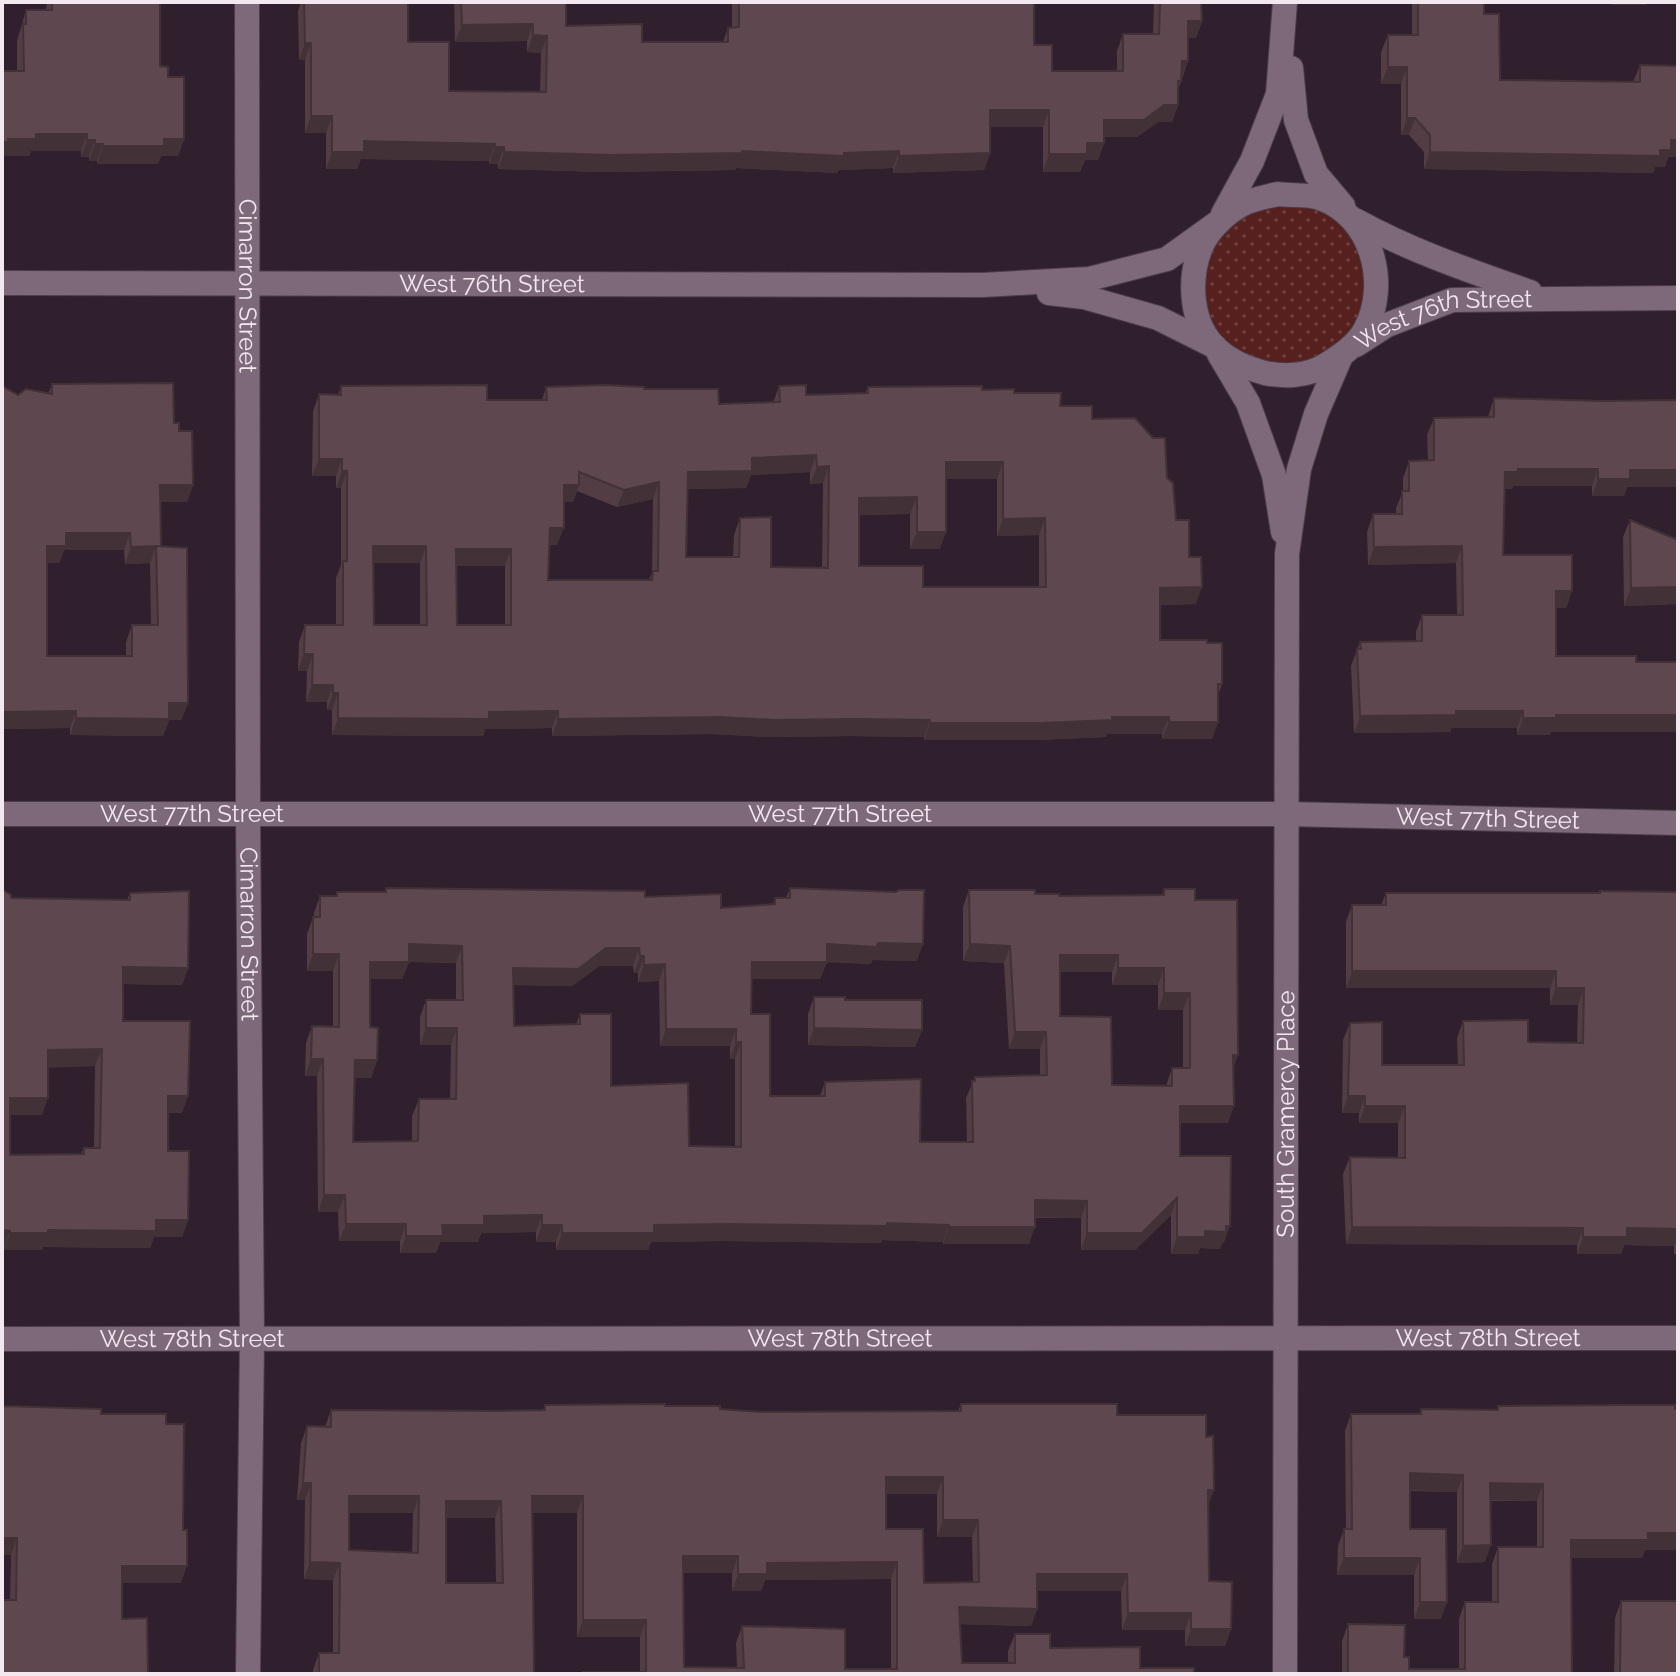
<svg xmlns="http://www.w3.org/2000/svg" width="1680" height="1676" viewBox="0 0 1680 1676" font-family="Raleway,sans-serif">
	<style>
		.grass { fill: url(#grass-dots) }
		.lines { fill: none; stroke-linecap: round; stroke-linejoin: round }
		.minor-casing { stroke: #4d3e4a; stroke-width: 26 }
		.minor { stroke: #7d6979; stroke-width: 24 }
		.wall { fill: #513d43; fill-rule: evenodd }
		.shaded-wall { fill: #423237 }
		.building { fill: #5e474e; stroke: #423237; stroke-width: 2; fill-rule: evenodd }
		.labels { text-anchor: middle; stroke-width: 6; stroke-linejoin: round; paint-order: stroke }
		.street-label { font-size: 24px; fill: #f3e7f0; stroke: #30202d }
	</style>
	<defs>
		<pattern id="grass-dots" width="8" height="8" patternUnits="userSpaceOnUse" patternTransform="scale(2)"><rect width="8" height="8" fill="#56201e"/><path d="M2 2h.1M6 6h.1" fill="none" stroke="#6f403f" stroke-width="1.8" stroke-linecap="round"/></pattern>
	</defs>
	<rect width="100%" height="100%" fill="#30202d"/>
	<path class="grass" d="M1285,203L1321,207L1344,223L1368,257V297L1354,331L1311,365L1280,369L1247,359L1222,342L1205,315L1197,285L1220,231L1247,211Z"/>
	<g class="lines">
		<g class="minor-casing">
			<g id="minor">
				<path id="s1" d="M247,2L248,814L252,1339L248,1674"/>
				<path d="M1291,68L1296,120L1316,174L1343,206"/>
				<path d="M1278,194C1291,196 1308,194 1320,198C1372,216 1390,284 1365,330C1356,346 1339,357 1324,366C1307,376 1284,377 1265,373C1247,368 1231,362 1217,349C1190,325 1188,279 1201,247C1208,230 1226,213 1243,204C1253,199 1266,197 1278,194Z"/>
				<path d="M1223,214L1252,161L1278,94L1285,2"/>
				<path d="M1355,220C1411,251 1470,271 1530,292"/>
				<path id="s2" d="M2,283L983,285L1089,279L1167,259L1217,223"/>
				<path d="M1049,293L1084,297L1158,318L1214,346"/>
				<path id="s3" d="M1356,345L1387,325L1452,300L1678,298"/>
				<path d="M1219,354L1248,403L1274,475L1283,532"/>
				<path id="s4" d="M2,814H1286L1678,823"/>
				<path id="s5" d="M2,1339L1678,1338"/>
				<path id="s6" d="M1285,1674L1287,554L1299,469L1316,414L1341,356"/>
			</g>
		</g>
		<use href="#minor" class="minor"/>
	</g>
	<path class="wall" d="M47,2H160V66L168,77L184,139L178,156H161L158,164H97V161H89V157H81V151H31L29,156H3L2,159V71H17V41L26,10H46Z
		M301,2H408V42L449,91L540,92L541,53L527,52V41L455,42L454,2H566V26L642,42H723L728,28H732V2H1034V45L1052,71H1117V51L1123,34H1153L1154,2H1201L1202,21L1196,38H1188V61L1178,90V105L1172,122H1158L1137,137H1104V143L1098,160H1085L1080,172H1043V127H990V153L984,170L893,173V168L839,170L837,173L736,168L735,170L606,172L498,169V164H489V161L361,159L357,169H326V133H305V60H299L298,11Z
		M1412,2H1484V14L1500,80L1633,82L1640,65L1678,157H1668L1665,167H1655L1653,173L1424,169V152L1409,135H1401V84H1381V52L1388,35H1412Z
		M52,384L174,423L179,431L193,485L187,502H160L161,547L188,703L181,720H169L163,736L70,735V728L2,729V386L18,395L48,394ZM64,550H124L125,564L150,563L151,625H132L126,642V656H47V563H59Z
		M341,386L487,400H542L546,387L644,389L719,404L773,403L779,386L806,395L865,393L868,387L982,390L1014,393L1060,406L1092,419L1167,478L1176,520L1189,557L1196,604L1160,605V640L1207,643L1222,684L1218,696V722L1212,739H1162V734H1107L1106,737L1035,740H924V737L851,736L769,737L712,734L552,736V728L485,729L483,736L332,735V710H327V702H306L307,671H298L299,642L305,625H336V578L341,565V488H336V476H312L313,412L319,394L338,395ZM810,472V484L823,483L822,568L771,567L740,518L734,535L733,557H686L688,489L746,488L751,475ZM946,479H997V536L1039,535V587H923L859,566V515L910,514V549H940ZM577,491L617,507L653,499L652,573L649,580H548L549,545H557L564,502H573ZM374,563H420V625H374ZM456,566H505V625H457Z
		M1494,398L1601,401L1678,400V496H1676V487H1627L1624,496H1592V486H1513L1512,489H1504L1503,555L1572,591L1566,608H1556V656L1636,662H1678V732H1551L1550,735H1517V728H1451L1450,732L1354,733L1351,666L1360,642L1416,641V632L1422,615H1457L1456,563L1368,565L1367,532L1373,514H1396V508L1403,491V478L1409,461H1428L1427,435L1434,418L1488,417Z
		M1630,520L1678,540V604L1624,606L1623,537Z
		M386,888L645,897L721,908L773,904L775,898H786L790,888L917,961L872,960L871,964L827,962L820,979H752L751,1014L770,1096H820L825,1082L920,1142H967L966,1098L975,1077L1040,1075V1049H1009L1004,963L963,961V907L969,890L1059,896L1162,895L1164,889L1195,900L1238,1055L1233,1069L1228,1123H1180V1156L1224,1243H1222L1220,1249L1200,1248L1198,1254H1171V1215L1135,1250H1081V1218H1035L1029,1244H943V1242L882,1240L881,1243L724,1241L651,1242L648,1250H556V1242H536V1232L481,1233L478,1242H440L436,1253H400V1241H339L338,1212H318L317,1076H305L306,1043L312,1026L333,1027V971H307V934L313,917H314V913L320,896H336L337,892H385ZM409,962L456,963V1000H426L420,1017V1045H451L450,1099H419L412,1116V1141L353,1142L354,1078H371L377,1060L370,1027V979H402ZM599,966H633L634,973H638V982L659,981L660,1046H730V1059H735V1147L689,1146L611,1086L580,1014L576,1024L514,1026L513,985L572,986ZM1060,972H1112V985H1158V1010H1183V1068H1172L1166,1086L1112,1085L1060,1016Z
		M1600,891L1678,892V1254H1674V1246L1624,1245L1621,1254H1577V1245H1574L1346,1244L1343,1174L1350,1157L1398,1158V1123H1359V1113H1342L1343,1040L1350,1023L1382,1065H1458L1457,1038L1463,1021L1528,1042H1577L1578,1005H1550V988H1346V922L1352,905H1381L1386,893H1599Z
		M130,893L188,968L182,985L123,984V1021L182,1113H168V1151L188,1220L182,1237H154L150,1248L43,1247L42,1250H4L11,898L127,900ZM95,1066L94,1148H84L81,1154L10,1155V1115H42L48,1067Z
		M814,997L845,1000L922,1030L915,1047L808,1045V1014Z
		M961,1404L1117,1415L1208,1507L1209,1581L1231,1629L1225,1646H1185V1630H1122L1121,1591H1037V1609L1031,1626L960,1624L962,1663H1008V1651L1015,1634L1050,1648L1140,1668L1194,1674H583V1672H640V1637H577V1513H532L534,1674H313V1670L319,1653H333V1580L304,1579L305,1500H297L301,1443L307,1426L325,1427L331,1410H543L545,1405L665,1406L761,1412L958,1411ZM886,1494H937V1537H972L973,1582L924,1583L886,1529ZM349,1513H413L412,1553L349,1550ZM446,1518H495L496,1583H446ZM683,1573H732V1591H761L765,1580L891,1579V1669H845L742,1626L736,1643L737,1668L684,1667Z
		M1498,1406L1678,1550H1645L1642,1558H1571L1572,1674H1342V1641L1348,1624L1404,1657L1409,1669H1459V1619L1465,1602H1492V1564L1498,1547H1537V1501H1491L1485,1562L1457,1563V1492L1410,1491V1529L1441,1619H1414V1575H1337L1338,1546L1344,1529H1346L1345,1431L1351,1414H1419L1421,1409L1497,1410Z
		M101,1414L166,1424L181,1583H122V1619L10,1600L11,1555H2Z
		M1621,1601L1678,1674H1614L1615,1618Z"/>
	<path class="shaded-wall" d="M1613,2H1647L1646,5H1612Z
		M1188,21H1202L1196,38H1182Z
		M533,24L527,41L455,42L462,25Z
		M533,35L547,36L541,53L527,52Z
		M305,43H311L305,60H299Z
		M1182,61H1188L1181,78Z
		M1388,67H1407L1401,84H1381Z
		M1164,105H1178L1172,122H1158L1137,137H1098L1104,120Z
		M990,110H1049L1043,127H984Z
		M311,116H332L326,133H305Z
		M1407,118H1415L1409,135H1401Z
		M36,134H87L81,151H31L29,156H3L2,159V142L8,139Z
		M164,139H184L178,156H161L158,164H97L103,146Z
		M87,140H95L89,157H81Z
		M1671,140H1678V157H1668L1665,167H1655L1653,173L1424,169L1430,152L1660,150Z
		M364,141L495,144L489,161L361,159L357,169H326L332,152Z
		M1087,143H1104L1098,160H1085L1080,172H1043L1049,154Z
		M95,144H103L97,161H89Z
		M495,147H504L498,164H489Z
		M742,151L844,153L899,151L893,168L839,170L837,173L736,168L735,170L606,172L498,169L504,152Z
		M990,153L984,170L893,173L899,156Z
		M816,455L810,472L751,475L746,488L682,489L688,472L752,458Z
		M319,459H342L336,476H312Z
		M946,462H1003L997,479H940Z
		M829,466L823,483L810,484L817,467Z
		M1518,469H1598L1592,486H1513L1512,489H1498L1505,472Z
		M1630,470H1678V481L1676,487H1627L1624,496H1592L1598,479Z
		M342,471H347L341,488H336Z
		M659,482L653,499L617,507L624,490Z
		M160,485H193L187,502H154Z
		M564,485H579L573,502H558Z
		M917,497L910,514L853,515L859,498Z
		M1045,518L1039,535L997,536L1003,519Z
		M550,528H564L557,545H544Z
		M917,532H946L940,549H910Z
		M66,533H130L124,550H64L59,563H41L47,546Z
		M156,546L150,563L125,564L131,547Z
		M373,546H426L420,563H367Z
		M1462,546L1456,563L1368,565L1374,547Z
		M456,549H511L505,566H450Z
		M1202,587L1196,604L1154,605L1160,588Z
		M1678,587V604L1624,606L1631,588Z
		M1556,591H1572L1566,608H1549Z
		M304,654H313L307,671H298Z
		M312,685H333L327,702H306Z
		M333,693H338L332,710H327Z
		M169,703H188L181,720H169L163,736L70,735L76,718Z
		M76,711L70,728L2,729V712Z
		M558,711L552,728L485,729L483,736L332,735L338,718Z
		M1456,711H1523L1517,728H1451L1450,732L1354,733L1360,716Z
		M1556,715H1678V732H1551L1550,735H1517L1523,718Z
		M718,717L857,719L930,720L924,737L851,736L769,737L712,734L552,736L558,719Z
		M1112,717H1169L1162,734H1107L1106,737L1035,740H924L930,723Z
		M1169,722H1218L1212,739H1162Z
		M878,943L923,944L917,961L872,960L871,964L820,961L827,944Z
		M409,944L462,946L456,963L409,962L402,979H364L370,962Z
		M970,944L1010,946L1004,963L963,961Z
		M606,948H639L633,966H599L572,986L507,985L513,968Z
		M313,954H339L333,971H307Z
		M1060,955H1118L1112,972H1054Z
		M640,956H644L638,973H634Z
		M752,962H827L820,979H746Z
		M665,964L659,981L638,982L644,965Z
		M123,967L188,968L182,985L117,984Z
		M1118,968H1164L1158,985H1112Z
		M1352,971H1556L1550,988H1346Z
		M1556,988H1584L1578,1005H1550Z
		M1164,993H1190L1183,1010H1158Z
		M426,1028H457L451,1045H420Z
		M814,1028L922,1030L915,1047L808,1045Z
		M666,1029H736L730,1046H660Z
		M1015,1032H1046L1040,1049H1009Z
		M736,1042H741L735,1059H730Z
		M102,1049L95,1066L42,1068L48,1050Z
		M1233,1055H1238L1232,1072Z
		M311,1059H323L317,1076H305Z
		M355,1060H377L371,1078H348Z
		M168,1096H188L182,1113H162Z
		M1348,1096H1365L1359,1113H1342Z
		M10,1098H48L42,1115H3Z
		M1180,1106H1234L1228,1123H1174Z
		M1365,1106H1405L1398,1123H1359Z
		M324,1195H345L338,1212H318Z
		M1177,1198L1171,1215L1135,1250H1081L1087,1233Z
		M1035,1200L1087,1201L1081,1218L1029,1217Z
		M542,1215L536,1232L481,1233L478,1242H440L436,1253H400L406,1236L442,1225L484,1216Z
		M156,1220H188L182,1237H154L150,1248L43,1247L42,1250H4L10,1233Z
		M887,1223L949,1225L943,1242L882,1240L881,1243L724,1241L651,1242L648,1250H556L562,1233L654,1225Z
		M346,1224H406L400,1241H339Z
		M542,1225H562L556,1242H536Z
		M1226,1226H1230L1224,1243H1222L1220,1249L1200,1248L1198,1254H1171L1177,1237Z
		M949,1227H1035L1029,1244H943Z
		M1352,1227L1583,1228L1577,1245L1346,1244Z
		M1627,1228L1678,1229V1236L1674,1246L1624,1245L1621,1254H1577L1583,1237Z
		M2,1230L10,1231L4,1248H2Z
		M1410,1473L1463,1475L1457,1492L1404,1490Z
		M886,1477H943L937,1494H880Z
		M303,1483H311L305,1500H297Z
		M1490,1483L1543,1484L1537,1501L1484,1500Z
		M1208,1490H1214L1208,1507Z
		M349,1496H419L413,1513H343Z
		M532,1496H583L577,1513H526Z
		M446,1501H501L495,1518H440Z
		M943,1520H978L972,1537H937Z
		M1648,1533H1678V1550H1645L1642,1558H1565L1571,1540Z
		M2,1538H17L11,1555H2Z
		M1491,1545L1485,1562L1457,1563L1463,1546Z
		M683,1556H738L732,1573H677Z
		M1344,1558H1420L1414,1575H1337Z
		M310,1562L340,1563L333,1580L304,1579Z
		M897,1562L891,1579L765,1580L761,1591H732L738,1574L767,1563Z
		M122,1566H187L181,1583H116Z
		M1037,1574H1127L1121,1591H1031Z
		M1420,1602H1447L1441,1619H1414Z
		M959,1607L1037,1609L1031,1626L953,1624Z
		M1128,1613H1191L1185,1630H1122Z
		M583,1620H646L640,1637H577Z
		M1191,1629H1231L1225,1646H1185Z"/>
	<path class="building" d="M52,2H160V66L168,67V77H184V139H164V146H103V144H95V140H87V134H36V139H8V142H2V71H24L23,24H26V10H52Z
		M304,2H408V42H449V91L546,92L547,36L533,35V24L462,25L461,2H566V26L642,24V42H728V28L739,27V2H1034V45H1052V71H1123V34H1159L1160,2H1201L1202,21H1188V61H1182L1181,81H1178V105H1164L1144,120H1104V143H1087V154H1049V110H990V153L899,156V151L844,153V156L742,151V153L612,155L504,152V147H495V144L364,141V152H332V116H311V43H305Z
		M1418,2H1484V14H1499L1500,80L1640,82V65L1678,66V140H1671V150H1660V156L1430,152V135L1415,118H1407V67H1388V35H1418Z
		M173,383L174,423H179V431H192L193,485H160L161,546L131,547L130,533H66V546H47V656H132V625H158L156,546L187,548L188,703H169V719L76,718V711L2,712V386L18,395L26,389L52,394V384Z
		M487,385V400H547L546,387L604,385L644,387V389H718L719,404L780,402L779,386L806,385V395L868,393V387L982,386V390L1014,389V393H1061L1060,406H1092V419L1135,418L1153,438H1165L1167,478L1173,483L1176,520H1189V557H1201L1202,587L1160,588V640H1207V643H1222V684H1218V722H1169V717H1112V720L1042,723H930V720L857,719L775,720L718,717L558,719V711L489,712V719L338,718V693H333V685H312L313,654H304L305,625H343V561H347V471H342V459H319V394L341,395V386ZM816,455L817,467L829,466L828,568L771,567V517L740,518L739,557H686L688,472L752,471V458ZM946,462H1003V519L1045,518L1046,587H923V566H859V498L917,497V532H946ZM579,472L624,490L659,482L658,571H653L652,580H548L550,528H564V485H579ZM373,546H426L427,625H374ZM456,549H511V625H457Z
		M1494,398L1601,401L1678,400V470H1630V479H1598V469H1518V472H1505L1503,555H1572V591H1556V656H1636V662H1678V715H1556V718H1523V711H1456V715L1360,716L1357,649H1361L1360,642L1422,641V615H1463L1462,546L1374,547L1373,514H1402V491H1409V461L1434,460V418L1494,417Z
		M1630,520L1678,540V587L1631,588Z
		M386,888L645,891V897L721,894V908L775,904V898H790V888L896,892L899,890H924L923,944L878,943L877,947L827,944V962H752L751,1014H770V1096H825V1082L921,1079L920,1142H973L972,1081H975V1077L1047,1075L1046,1032H1015L1010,946L970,944L969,890H1035V894H1059V896L1164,895V889H1195V900H1237L1238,1055H1233L1234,1106H1180V1156H1231L1230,1226H1226V1232L1205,1231V1237H1177V1198L1142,1233H1087V1201L1035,1200V1227H949V1225L887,1223V1226L730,1224L654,1225V1233H562V1225H542V1215L484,1216V1225H442L443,1236H406V1224H346L345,1195H324L323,1059H311L312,1026L339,1027V954H313V917H320V896H337V892H386ZM409,944L462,946L463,1000H426V1028H457L456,1099H419L418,1141L353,1142L355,1060H377L378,1028L370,1027V962H409ZM606,948H639L640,956H644V965L665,964L666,1029H736V1042H741V1147L689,1146L688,1083L611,1086V1014H580V1024L514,1026L513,968L578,969ZM1060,955H1118V968H1164V993H1190V1068H1172V1086L1112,1085L1111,1017L1060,1016Z
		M2,889L11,895V898L130,900V893L189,891L188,968L123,967V1021H190L188,1096H168V1151H189L188,1220H156V1231L48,1230V1233H10V1231L2,1230ZM102,1049L100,1148H84V1154L10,1155V1098H48V1050Z
		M1600,891L1678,892V1229L1627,1228V1237H1583V1228H1580L1352,1227L1350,1157L1405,1158V1106H1365V1096H1348L1350,1023L1382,1022V1065H1464L1463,1021L1528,1020V1042L1583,1043L1584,988H1556V971H1352V905H1386V893H1600Z
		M814,997H845V1000H922V1030L814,1028Z
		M665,1404V1406H720V1409L761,1412L961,1411V1404H1117V1415H1206V1437L1213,1436L1214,1490H1208L1209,1581L1232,1582L1231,1629H1191V1613H1128L1127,1574H1037V1609L959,1607L962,1663H1015V1634H1050V1648L1140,1647V1668H1194V1674H583V1672H646V1620H583V1496H532L534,1674H319V1653H339L340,1563L310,1562L311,1483H303L307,1426L331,1427V1410L500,1411L545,1410V1405ZM886,1477H943V1520H978L979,1582L924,1583L923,1529H886ZM349,1496H419L418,1553L349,1550ZM446,1501H501L503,1583H446ZM683,1556H738V1574H767V1563L897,1562V1669H845V1629L742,1626L744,1668L684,1667Z
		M1626,1405H1675V1409H1678V1533H1648V1540H1571L1572,1674H1348V1624L1405,1625L1404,1657H1409V1669H1465V1602H1498V1547H1543V1484L1490,1483L1491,1545L1463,1546V1475L1410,1473V1529H1446L1447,1602H1420V1558H1344V1529H1352L1351,1414H1421V1409L1498,1410V1406Z
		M2,1406L101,1409V1414H166V1424H184L183,1530H187V1566H122V1619L147,1618L148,1674H2V1600H16L17,1538H2Z
		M1621,1601H1678V1674H1620Z"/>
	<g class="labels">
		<g class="street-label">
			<text dy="8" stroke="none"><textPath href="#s2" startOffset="490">West 76th Street</textPath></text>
			<text dy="8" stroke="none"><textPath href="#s1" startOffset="284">Cimarron Street</textPath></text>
			<text dy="8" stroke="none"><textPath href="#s3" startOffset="94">West 76th Street</textPath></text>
			<text dy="8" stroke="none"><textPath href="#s4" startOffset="190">West 77th Street</textPath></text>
			<text dy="8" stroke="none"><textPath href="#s4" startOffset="838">West 77th Street</textPath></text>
			<text dy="8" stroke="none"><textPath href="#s4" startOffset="1486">West 77th Street</textPath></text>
			<text dy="8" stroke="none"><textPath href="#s1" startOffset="932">Cimarron Street</textPath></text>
			<text dy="8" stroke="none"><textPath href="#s6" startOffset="560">South Gramercy Place</textPath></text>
			<text dy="8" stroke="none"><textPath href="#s5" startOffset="190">West 78th Street</textPath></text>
			<text dy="8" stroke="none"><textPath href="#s5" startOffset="838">West 78th Street</textPath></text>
			<text dy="8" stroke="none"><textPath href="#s5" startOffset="1486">West 78th Street</textPath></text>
		</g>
	</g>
	<rect width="1680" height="1676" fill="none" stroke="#f3e7f0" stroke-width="8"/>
</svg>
